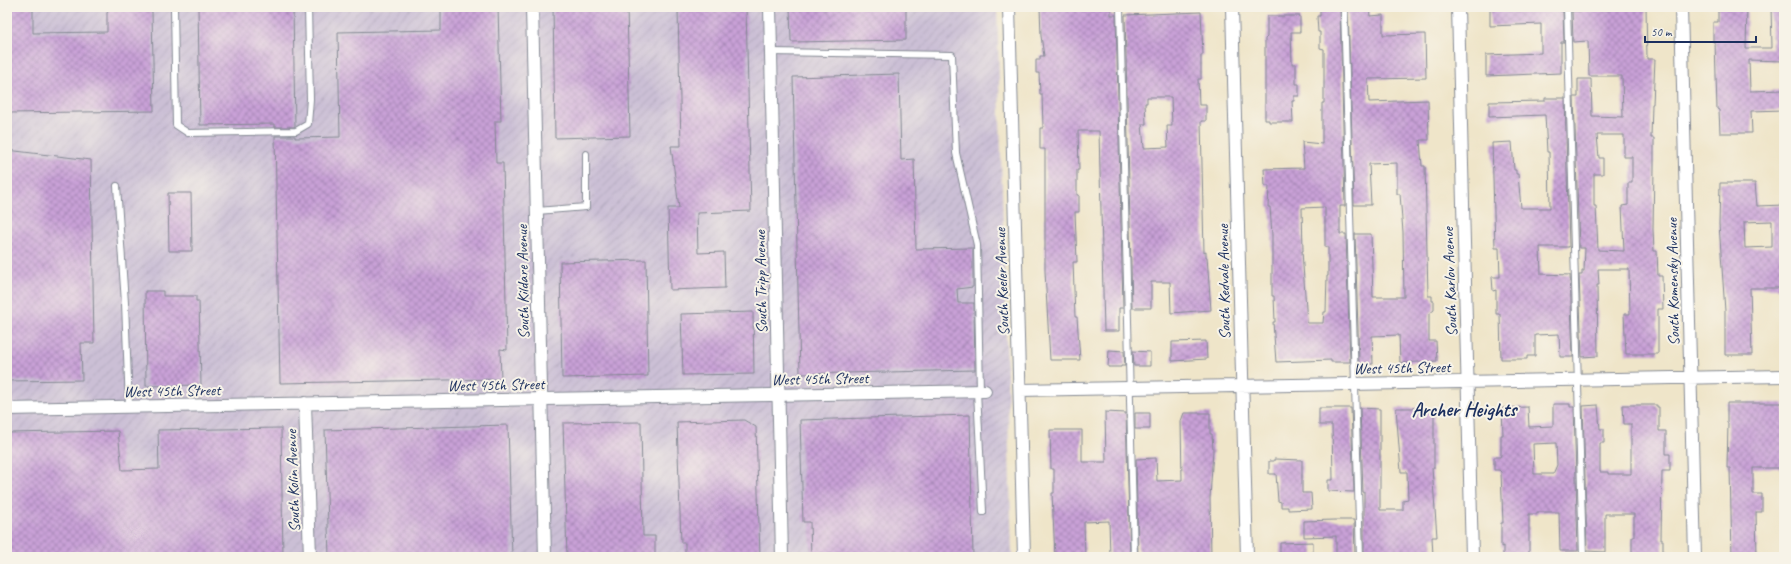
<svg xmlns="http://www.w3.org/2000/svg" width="1791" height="564" viewBox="0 0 1791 564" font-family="Caveat,sans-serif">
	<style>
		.industrial { fill: url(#industrial-furrows) }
		.building { fill: url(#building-cross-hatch); fill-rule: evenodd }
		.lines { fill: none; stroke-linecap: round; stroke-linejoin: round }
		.service-casing { stroke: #858a94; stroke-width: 8 }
		.minor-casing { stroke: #858a94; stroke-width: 14 }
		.service { stroke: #fff; stroke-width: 6 }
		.minor { stroke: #fff; stroke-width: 12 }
		.labels { text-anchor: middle; stroke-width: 4; stroke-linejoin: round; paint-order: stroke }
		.street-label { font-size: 16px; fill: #1b2f5e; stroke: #f7f3e8 }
		.district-label { font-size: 20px; font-weight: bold; fill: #1b2f5e; stroke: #f7f3e8 }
	</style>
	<defs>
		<pattern id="industrial-furrows" width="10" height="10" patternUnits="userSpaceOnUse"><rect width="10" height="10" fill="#cbbfd5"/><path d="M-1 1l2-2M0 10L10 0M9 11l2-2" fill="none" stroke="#aea4b9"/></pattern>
		<pattern id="building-cross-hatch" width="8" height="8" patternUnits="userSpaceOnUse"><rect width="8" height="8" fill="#c9a1d7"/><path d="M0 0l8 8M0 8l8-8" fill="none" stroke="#a284b2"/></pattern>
	</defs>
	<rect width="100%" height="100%" fill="#f7f3e8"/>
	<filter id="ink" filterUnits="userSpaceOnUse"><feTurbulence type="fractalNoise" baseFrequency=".025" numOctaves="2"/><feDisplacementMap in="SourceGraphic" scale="8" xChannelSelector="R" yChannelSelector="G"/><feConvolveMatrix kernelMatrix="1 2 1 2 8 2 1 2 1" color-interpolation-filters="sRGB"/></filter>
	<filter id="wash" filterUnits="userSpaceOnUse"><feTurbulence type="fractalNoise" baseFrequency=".012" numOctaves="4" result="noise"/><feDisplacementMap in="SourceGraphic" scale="16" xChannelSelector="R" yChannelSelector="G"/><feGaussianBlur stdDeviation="0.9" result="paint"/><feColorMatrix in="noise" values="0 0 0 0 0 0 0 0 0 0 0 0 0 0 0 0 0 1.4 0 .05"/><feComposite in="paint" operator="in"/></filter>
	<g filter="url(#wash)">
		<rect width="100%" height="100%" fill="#efe5c9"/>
		<path class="industrial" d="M7,7H997L1012,557H7Z"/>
		<g id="blocks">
			<path class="building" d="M7,7H33V33L107,32V13L110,7H148L152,12L154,111L7,113Z
				M198,7H293L295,127H275V124L200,125Z
				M441,7H498L501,121H495L496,163H503L507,350L500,349L501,379L280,383L275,136H295V138L340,137L338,32L441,30Z
				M553,7H627L630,136L555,138Z
				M790,7H906V40L791,42Z
				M1040,7H1111V15H1116L1123,308H1119V331H1104L1099,131H1078L1079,170H1077V195H1079V212H1075L1077,262H1073L1075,317H1077L1080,360H1050L1045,271V149H1040V128H1043L1042,94H1040L1039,73H1036V60H1040V56H1044L1041,36Z
				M1320,7H1340L1345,206H1340V234H1346L1350,362H1331V360L1276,362L1273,322H1275L1274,296H1272V235L1270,207H1268L1269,186H1265L1264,169L1304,168L1302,142L1322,144V103H1324V49L1320,48V32H1318L1317,16H1320ZM1325,207V247H1328V276H1327L1326,312H1324L1323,323H1307L1302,251H1303L1302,208Z
				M1348,7H1369L1370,16L1383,15V35L1425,34L1426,78L1368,79L1369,102L1428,100L1429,140H1420L1422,166H1425L1428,296H1432V301H1434V310L1429,314V341H1436L1437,361L1400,363L1399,335L1372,336L1373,364H1360L1359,362L1355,234H1371L1373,297H1404L1403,232L1400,194H1397V163L1369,164L1371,205H1354Z
				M1490,7H1560V11H1563L1564,42H1561V73L1486,76V55L1541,53V24L1490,26Z
				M1610,7H1646L1647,59H1655L1653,104H1652L1651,138H1654V168L1653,230L1654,251H1657L1658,276H1662L1663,309H1658V354H1626L1624,314H1630L1629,269H1598L1599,285H1597L1598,356L1582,357L1579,275H1582V271H1584L1585,248H1579L1574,97H1578V79H1591L1592,116L1623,117L1622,76H1589L1588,41L1573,42L1572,11L1610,10ZM1597,135H1624V157H1632V183H1628V205L1622,206L1624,251L1598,250L1596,206H1594V174H1603V158H1599Z
				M1718,7H1747L1746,48H1772L1771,7H1784V61L1749,60L1750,91L1784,90V110L1751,111L1752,133H1720L1719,110L1717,109L1715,42H1713V22H1718Z
				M746,8L751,211L697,213L698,253L724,252L725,288L670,290L668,208H679L671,146H681L678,10Z
				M1201,12L1203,55H1201V79H1198L1199,105H1206V121H1201L1204,253L1206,252V257H1207L1211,310L1171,313L1170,282H1151V308H1132L1125,15ZM1147,97H1171L1172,126H1167L1168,147L1144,148L1142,124H1146L1145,103H1147Z
				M1267,16H1300V32H1291L1292,64H1296V84H1299V96H1294V101H1292L1293,122H1269V120H1265V39L1267,37Z
				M899,74L901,160L914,159L916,249L973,248V287L957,289L958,303H974L975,370L800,374L793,77Z
				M1545,98H1565L1569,247H1540L1541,274L1570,275L1573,357H1560L1559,334L1535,335V356H1527V359H1501L1500,314H1496V290L1493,291L1492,277H1500L1499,248H1495L1492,143L1512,142L1514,170H1516V174H1518L1521,208H1550L1549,152H1547L1545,115L1489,117V102L1545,101Z
				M7,150L91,160L94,343H81L82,380L7,381Z
				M1720,183H1755L1757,206L1784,205V288H1750L1752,355H1725V311L1719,224ZM1772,221V247L1745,248L1744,222Z
				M168,193H191L192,251H169Z
				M646,260L648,376L562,378L560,262Z
				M145,291H163V296H196V301H199L201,385L146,386Z
				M753,312L754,374L683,375L681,314Z
				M1206,341L1207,359L1172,361V342Z
				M1109,350L1124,351L1125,366H1121V367H1108Z
				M1133,351L1150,352V366H1134Z
				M1727,403H1784V468H1753V494H1762V512H1756L1757,557H1732L1730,468H1727L1728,423H1727Z
				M1553,404H1570V407H1574L1578,551H1560L1559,512H1537V514H1529V555L1503,556V546L1501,547V523H1503L1501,472L1499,470H1494V457H1500L1501,455V435H1503L1502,408L1528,407L1529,427L1553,426ZM1556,443L1557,465L1553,474H1534L1533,444Z
				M1598,405L1600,429H1604V443H1600V472H1608V474H1631V424H1624L1623,405H1657V407H1659V431H1666V454H1670V471H1662L1661,540H1663V554L1632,555V537H1634V514H1605V552L1587,551L1583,406Z
				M1319,408H1351L1354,492L1328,491V480H1333L1332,425H1319Z
				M1360,408L1380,409V510H1403V500L1408,499L1407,472H1401L1396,408H1434V468H1432L1437,537H1432L1433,556H1364V492H1363Z
				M1105,412L1126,413L1130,557H1110L1109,521L1084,522L1085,557H1055L1052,493H1054V469H1051L1050,430H1082V462H1106Z
				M1135,413H1150V429H1135Z
				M1184,413H1210V434H1212L1213,450L1210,498L1211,557H1138L1136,459L1156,458L1157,481L1182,480L1181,421Z
				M970,415L973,557H811L810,522H803L800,420Z
				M744,420L756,427L760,557H685V543H681L677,422Z
				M641,422L643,536H655V557H567L563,423Z
				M508,425L512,557H329L325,430Z
				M281,428L283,557H7V433L118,431L122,470L159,469L158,430Z
				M1274,459L1302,460V493H1311L1312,509L1288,510V507H1281V502L1278,501L1276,474H1269V461H1274Z
				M1334,520H1354L1355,556L1336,557V536L1304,537V521Z
				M1313,542V557H1280V543Z"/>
		</g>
	</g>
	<g filter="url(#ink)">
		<use href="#blocks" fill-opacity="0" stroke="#858a94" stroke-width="1"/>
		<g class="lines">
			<g class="service-casing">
				<path id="service" d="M174,7L176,125L188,133L296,131L308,124L310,99L308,7
					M1120,7L1134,557
					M1344,7L1360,557
					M1567,7L1583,557
					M771,52L952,55L956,153L977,245L980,391
					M117,186L125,303L129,406
					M537,211L586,207V154
					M977,391L983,512"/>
			</g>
			<g class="minor-casing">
				<path id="minor" d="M532,7L545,557
					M770,7L782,557
					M1009,7L1024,557
					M1232,7L1247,557
					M1458,7L1472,557
					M1681,7L1695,557
					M1020,390L1784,376
					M305,403L310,557
					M7,409L985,391"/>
			</g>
			<use href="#service" class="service"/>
			<use href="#minor" class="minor"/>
		</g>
	</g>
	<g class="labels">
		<g class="street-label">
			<text transform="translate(522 282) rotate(-91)" y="6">South Kildare Avenue</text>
			<text transform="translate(760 282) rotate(-91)" y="6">South Tripp Avenue</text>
			<text transform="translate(1001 282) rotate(-92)" y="6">South Keeler Avenue</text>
			<text transform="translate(1223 282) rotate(-91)" y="6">South Kedvale Avenue</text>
			<text transform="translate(1449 282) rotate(-92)" y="6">South Karlov Avenue</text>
			<text transform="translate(1672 282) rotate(-91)" y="6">South Komensky Avenue</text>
			<text transform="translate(1402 367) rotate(-1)" y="6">West 45th Street</text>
			<text transform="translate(820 378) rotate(-1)" y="6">West 45th Street</text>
			<text transform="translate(496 384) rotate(-1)" y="6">West 45th Street</text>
			<text transform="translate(172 390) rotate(-1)" y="6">West 45th Street</text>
			<text transform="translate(292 481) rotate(-92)" y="6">South Kolin Avenue</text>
		</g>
		<g class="district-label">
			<text x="1464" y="416">Archer Heights</text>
		</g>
	</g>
	<rect width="1791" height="564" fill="none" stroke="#f7f3e8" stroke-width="24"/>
	<path d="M1645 36v6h111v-6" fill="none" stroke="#1b2f5e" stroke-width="2"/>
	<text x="1651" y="36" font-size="12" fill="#1b2f5e" stroke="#f7f3e8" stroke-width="3" paint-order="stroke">50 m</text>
</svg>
